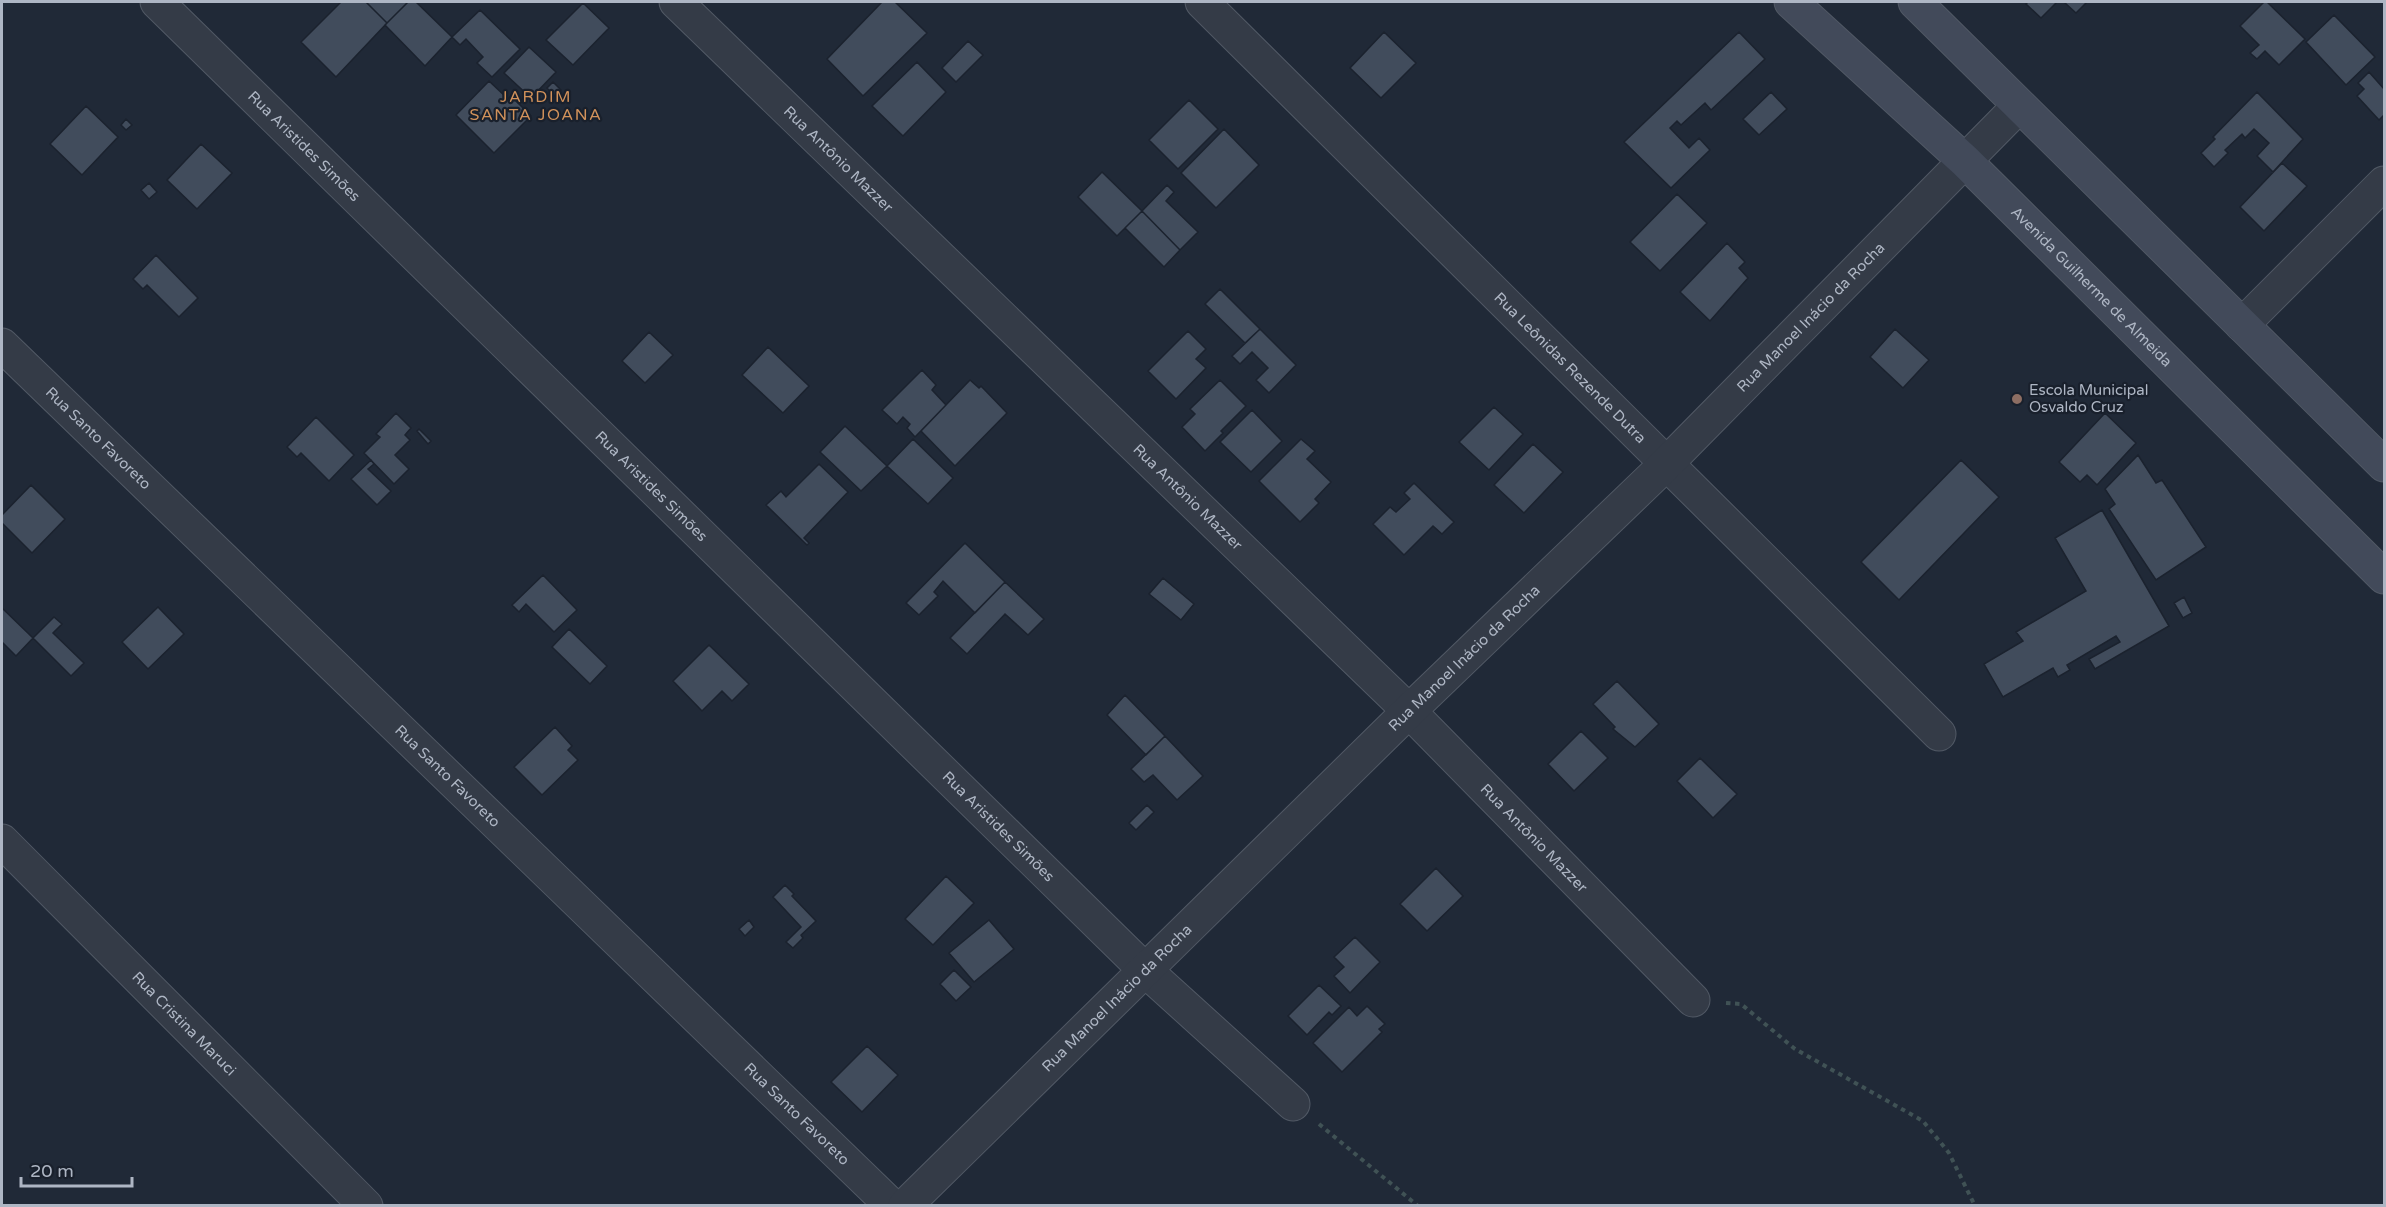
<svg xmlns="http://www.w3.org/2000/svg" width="2386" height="1207" viewBox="0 0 2386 1207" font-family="'Varela Round',sans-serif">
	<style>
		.building { fill: #414c5c; stroke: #1b222e; stroke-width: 1.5 }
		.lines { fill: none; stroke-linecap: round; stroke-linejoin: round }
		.street-casing { stroke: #515965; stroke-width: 35 }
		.secondary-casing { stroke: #515965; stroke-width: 35 }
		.path { stroke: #405255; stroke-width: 4; stroke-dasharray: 4.5 4.5; stroke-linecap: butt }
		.street { stroke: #343b47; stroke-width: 33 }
		.secondary { stroke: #424a5a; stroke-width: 33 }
		.education-dot { fill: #8d6e63; stroke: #19202c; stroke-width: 2 }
		.labels { text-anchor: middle; stroke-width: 4.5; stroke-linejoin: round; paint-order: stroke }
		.street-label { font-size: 15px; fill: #aeb6c4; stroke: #19202c }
		.poi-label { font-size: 15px; fill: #aeb6c4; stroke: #19202c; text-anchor: start }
		.neighbourhood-label { font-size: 16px; letter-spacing: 1.5px; fill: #d2925b; stroke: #19202c }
	</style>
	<rect width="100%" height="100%" fill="#202937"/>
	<path class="building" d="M341,2H366L387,23L336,77L301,42Z
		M366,2H408L387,23Z
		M408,2H416L452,37L425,66L385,25Z
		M882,2H895L927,33L863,96L827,59Z
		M2028,2H2057L2041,18L2026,4Z
		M2064,2H2087L2076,13Z
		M2264,2H2267L2305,39L2279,65L2265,51L2257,59L2250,53L2259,45L2240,26Z
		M583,3L609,28L573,65L546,40Z
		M480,10L520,49L492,77L477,63L483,57L466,39L460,45L452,37Z
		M2334,15L2375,57L2346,85L2306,42Z
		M1384,32L1416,63L1381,98L1350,68Z
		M1739,32L1765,59L1711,110L1705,103L1681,125L1677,121L1670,128L1689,148L1699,138L1710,150L1671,188L1624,142Z
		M968,41L983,55L956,82L942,68Z
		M529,47L556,72L531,98L504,73Z
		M917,62L946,92L903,136L872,106Z
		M2369,72L2384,89V115L2379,120L2357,96L2364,89L2358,83Z
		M489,81L508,99L511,96L531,116L494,153L456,115Z
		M553,82L561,90L555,96L547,88Z
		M1771,92L1787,109L1759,135L1743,119Z
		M2257,92L2303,139L2273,172L2257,156L2269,143L2254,129L2245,138L2242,134L2225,150L2228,153L2214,167L2201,153L2215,139L2213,137Z
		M1189,100L1218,129L1178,169L1149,140Z
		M86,106L118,137L82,175L50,144Z
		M126,119L132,125L126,130L121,125Z
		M1224,129L1259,165L1216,208L1181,173Z
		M201,144L232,173L197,209L167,180Z
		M2282,163L2307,186L2264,231L2240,207Z
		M1102,172L1142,211L1117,236L1078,197Z
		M149,183L157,192L149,199L141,190Z
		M1167,185L1174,192L1166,201L1198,232L1180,250L1142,211Z
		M1677,194L1707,223L1660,271L1630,242Z
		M1142,211L1180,250L1164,267L1125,228Z
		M1727,243L1745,262L1739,268L1748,278L1710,321L1680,292Z
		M156,255L198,298L179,317L147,285L143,289L133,279Z
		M1220,289L1260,329L1245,343L1205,304Z
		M1260,329L1296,365L1269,393L1256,380L1268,368L1252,352L1240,364L1232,356Z
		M1895,329L1929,360L1903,388L1870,357Z
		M1188,331L1206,349L1196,359L1206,368L1176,399L1148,371Z
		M649,332L673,355L645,383L622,361Z
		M768,347L809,386L783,413L742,375Z
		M922,370L936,385L932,390L946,405L915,437L907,428L910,424L903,417L897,424L882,410Z
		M970,380L979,388L981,386L1007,413L955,466L921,431Z
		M1220,380L1246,406L1221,431L1223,433L1205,451L1182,427L1195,414L1190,409Z
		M1494,407L1523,434L1489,470L1459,442Z
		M1252,410L1282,441L1251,472L1220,442Z
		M396,413L411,428L405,435L410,440L395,455L409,469L394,484L364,453L380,437L376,434Z
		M2105,413L2136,443L2097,485L2087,475L2080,482L2059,462Z
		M316,417L354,455L329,481L301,453L297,457L287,447Z
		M845,426L887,466L861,491L820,452Z
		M419,429L431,441L428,444L417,431Z
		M913,439L953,478L928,504L887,466Z
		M1301,439L1315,451L1307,459L1331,482L1315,499L1319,503L1300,522L1259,481Z
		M1533,444L1563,472L1524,513L1494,485Z
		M2138,455L2156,483L2162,480L2206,547L2156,580L2109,509L2115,504L2105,489Z
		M371,460L374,464L368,469L391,491L377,505L351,479Z
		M1961,460L1999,497L1899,600L1861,562Z
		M819,464L848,492L804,538L809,543L807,545L766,505L781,491L786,497Z
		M1414,483L1454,522L1442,534L1433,526L1404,555L1373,524L1390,507L1396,512L1410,499L1404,493Z
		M31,485L65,519L32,553L2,523V515Z
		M2102,510L2169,626L2095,669L2089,659L2120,642L2116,636L2067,665L2070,670L2058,677L2053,668L2003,697L1984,664L2023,641L2016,632L2086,591L2055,538Z
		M965,543L1005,582L975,613L943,581L934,592L938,596L919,615L906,603Z
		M543,575L577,610L554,632L526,604L519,612L512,605Z
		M1163,578L1194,604L1181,620L1149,594Z
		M1005,582L1044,619L1028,635L1005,614L967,654L950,638Z
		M2184,597L2192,613L2183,618L2174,603Z
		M158,607L184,634L148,669L122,642Z
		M2,608L33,638L16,656L2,642Z
		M54,617L62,624L53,633L84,663L71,676L33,638Z
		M569,629L607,666L590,684L552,647Z
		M709,645L749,684L732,701L722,691L702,711L673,681Z
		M1617,681L1659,724L1635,747L1613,729L1615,727L1593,704Z
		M1125,695L1165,736L1146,755L1107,715Z
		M555,727L572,746L568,750L578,760L542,795L514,767Z
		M1581,731L1608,758L1574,791L1548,764Z
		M1165,736L1203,776L1177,800L1153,775L1144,782L1131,769Z
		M1700,758L1737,794L1713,818L1677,781Z
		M1147,805L1154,812L1136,830L1129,823Z
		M1436,868L1463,896L1427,931L1400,904Z
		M946,876L974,903L933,945L905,919Z
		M785,885L794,894L792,896L816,921L801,935L803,938L793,948L786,942L801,927L773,897Z
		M749,920L754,927L745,936L739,929Z
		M989,920L1014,949L974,982L949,953Z
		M1355,937L1380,962L1350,993L1334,976L1344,967L1334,957Z
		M954,970L971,987L956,1001L940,984Z
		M1319,985L1341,1006L1332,1015L1329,1012L1307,1035L1288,1016Z
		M1367,1006L1385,1024L1379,1029L1382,1032L1342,1072L1313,1043L1349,1007L1357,1016Z
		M867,1046L898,1075L862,1112L831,1082Z"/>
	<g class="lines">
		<g class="street-casing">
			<g id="street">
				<path id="s1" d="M157,2L1145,970L1293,1104"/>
				<path id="s2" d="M676,2L1409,711L1693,1000"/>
				<path id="s3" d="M1202,2L1939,734"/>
				<path d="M2242,325L2384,183"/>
				<path id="s4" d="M2,345L892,1206"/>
				<path id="s5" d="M2,841L366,1206"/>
				<path id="s6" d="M905,1206L1409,711L1666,464L2019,106"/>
			</g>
		</g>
		<g class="secondary-casing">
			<g id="secondary">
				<path id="s7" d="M1791,2L1965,161L2384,577"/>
				<path d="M1915,2L2384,465"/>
			</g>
		</g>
		<path class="path" d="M1726,1003L1741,1004L1795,1049L1923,1121L1949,1153L1975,1206
			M1319,1124L1418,1206"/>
		<use href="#street" class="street"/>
		<use href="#secondary" class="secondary"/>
	</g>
	<circle class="education-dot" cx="2017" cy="399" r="6"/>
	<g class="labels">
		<g class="street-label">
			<text dy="5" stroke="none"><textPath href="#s1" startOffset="206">Rua Aristides Simões</textPath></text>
			<text dy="5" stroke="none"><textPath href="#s2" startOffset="226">Rua Antônio Mazzer</textPath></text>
			<text dy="5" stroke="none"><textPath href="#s7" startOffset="414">Avenida Guilherme de Almeida</textPath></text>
			<text dy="5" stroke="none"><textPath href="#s6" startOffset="1269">Rua Manoel Inácio da Rocha</textPath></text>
			<text dy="5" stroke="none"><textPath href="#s3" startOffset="519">Rua Leônidas Rezende Dutra</textPath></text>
			<text dy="5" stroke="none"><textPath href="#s4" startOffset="134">Rua Santo Favoreto</textPath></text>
			<text dy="5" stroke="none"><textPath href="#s1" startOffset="692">Rua Aristides Simões</textPath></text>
			<text dy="5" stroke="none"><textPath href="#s2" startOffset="712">Rua Antônio Mazzer</textPath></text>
			<text dy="5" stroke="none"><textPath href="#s6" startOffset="783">Rua Manoel Inácio da Rocha</textPath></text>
			<text dy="5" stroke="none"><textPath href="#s4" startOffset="620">Rua Santo Favoreto</textPath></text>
			<text dy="5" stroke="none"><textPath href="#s1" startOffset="1178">Rua Aristides Simões</textPath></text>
			<text dy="5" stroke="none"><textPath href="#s2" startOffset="1198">Rua Antônio Mazzer</textPath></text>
			<text dy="5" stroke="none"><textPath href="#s6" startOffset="297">Rua Manoel Inácio da Rocha</textPath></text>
			<text dy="5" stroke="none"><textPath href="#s5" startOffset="258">Rua Cristina Maruci</textPath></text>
			<text dy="5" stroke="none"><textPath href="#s4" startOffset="1106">Rua Santo Favoreto</textPath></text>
		</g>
		<g class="poi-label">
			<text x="2029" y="395">Escola Municipal<tspan x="2029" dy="17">Osvaldo Cruz</tspan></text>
		</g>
		<g class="neighbourhood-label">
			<text x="536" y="102">JARDIM<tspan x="536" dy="18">SANTA JOANA</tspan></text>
		</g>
	</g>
	<rect width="2386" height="1207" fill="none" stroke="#aeb6c4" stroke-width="6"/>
	<path d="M21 1177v9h111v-9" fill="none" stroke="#aeb6c4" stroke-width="3"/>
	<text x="30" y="1177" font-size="18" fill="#aeb6c4" stroke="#19202c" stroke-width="4.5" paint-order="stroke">20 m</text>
</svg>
